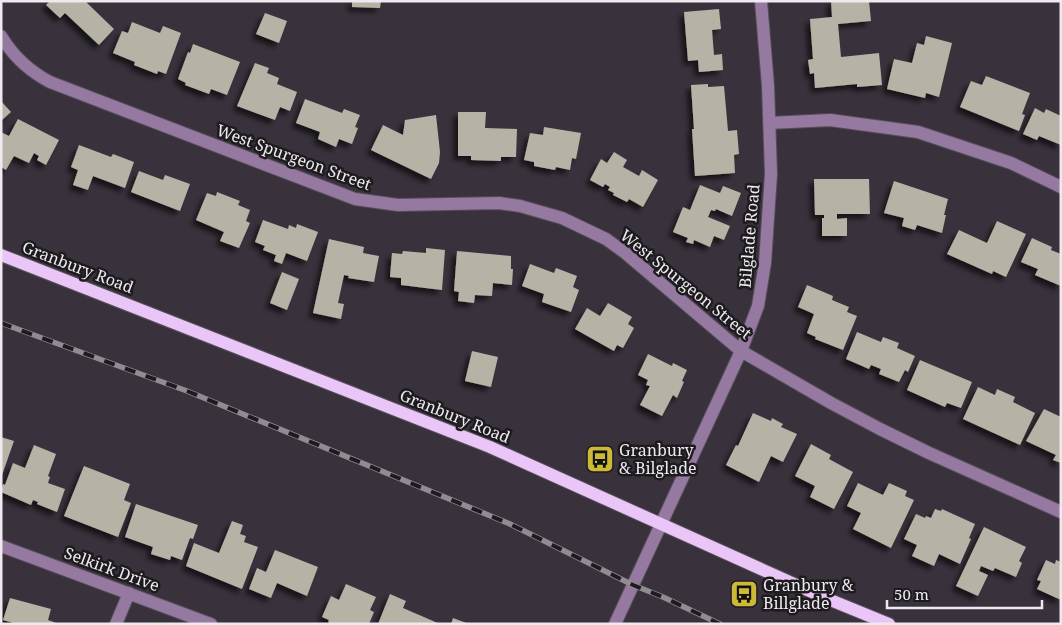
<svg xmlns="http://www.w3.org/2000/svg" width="1062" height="625" viewBox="0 0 1062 625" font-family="'Noto Serif',serif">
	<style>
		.building { fill: #b6b3a6; filter: url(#shadow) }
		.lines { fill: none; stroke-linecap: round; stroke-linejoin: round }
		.minor-casing { stroke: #564f59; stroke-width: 14 }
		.major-casing { stroke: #564f59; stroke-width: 14 }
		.minor { stroke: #9579a1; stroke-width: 12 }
		.major { stroke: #e9c6f7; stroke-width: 12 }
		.rail-casing { stroke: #918b93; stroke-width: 5.5 }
		.rail { stroke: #1e1b1f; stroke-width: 4; stroke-dasharray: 11; stroke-linecap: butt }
		.labels { text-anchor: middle; stroke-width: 5; stroke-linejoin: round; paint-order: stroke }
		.street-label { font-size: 16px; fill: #eeeaf0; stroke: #1e1b1f }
		.poi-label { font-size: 16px; fill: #eeeaf0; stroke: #1e1b1f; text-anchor: start }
	</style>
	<defs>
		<filter id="shadow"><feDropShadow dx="-4.5" dy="4.5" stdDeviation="2.5" flood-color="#0009"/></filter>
	</defs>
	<rect width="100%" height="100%" fill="#39323c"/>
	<path class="building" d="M50,1H85L114,29L99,45L65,13L60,18L46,5Z
		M352,1H381L380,8L352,7Z
		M831,1H869L871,21L838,24L841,57L879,53L882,85L857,87V84L815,88L814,73L810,74L808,60L813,59L810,19L832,17Z
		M719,9L721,29L712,30L714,55L722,54L723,70L699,72L698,60L688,61L684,12Z
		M265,13L287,21L279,43L256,34Z
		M132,22L160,33L163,26L181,33L166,74L158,71L157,74L134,65L135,62L113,53L122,31L128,33Z
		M926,36L952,43L939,97L926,93L925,98L887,89L894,59L912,63L917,43L924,45Z
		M193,44L240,62L227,95L211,89L209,94L185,85L186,83L178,79L188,52L190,53Z
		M255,63L269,68L267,73L279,78L277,84L297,92L290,111L280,107L275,120L237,106Z
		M986,76L1030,93L1022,114L1025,115L1019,131L960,107L971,81L982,85Z
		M708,84V87L724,86L728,131L737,130L739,154L734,155L735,173L695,176L692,129H694L691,85Z
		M305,99L342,113L344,109L360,115L355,127L358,128L352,144L339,139L336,147L318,139L320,132L296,123Z
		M1,101L11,112L1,121Z
		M1035,108L1044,113L1046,109L1061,116V145L1039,136L1037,140L1023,134Z
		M458,112H486L485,128L517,129L516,157H501V161L471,160V156H458Z
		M436,115L440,152L439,163L431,179L371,150L383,125L403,135L405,120Z
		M18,119L59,140L46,165L37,160L39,156L34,153L29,163L14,156L6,170L1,167V132L9,136Z
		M544,127L581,133L576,159L572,158L570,170L556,167L555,170L534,166V162L524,160L530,133L543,135Z
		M79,145L111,157L113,154L134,162L125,188L93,176L88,190L73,185L78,170L71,167Z
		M614,152L627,160L623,167L639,176L642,170L658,180L643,207L629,199L627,202L613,195L614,193L608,190L610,187L605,184L603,187L590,180L601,159L607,163Z
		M139,171L163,180L165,175L190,184L180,211L131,192Z
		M814,179H869L870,214H837V219L847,218V236H822V218H824V215H815Z
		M894,181L948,199L944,215H946L942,233L917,225L915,230L902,226L904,218L884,213Z
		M700,185L720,193L723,186L741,193L732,216L716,209L715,211L711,210L708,217L730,226L724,240L714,236L710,247L694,240L693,244L686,242L688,238L673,232L683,207L690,210Z
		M217,192L240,201L238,205L250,210L246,221L250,223L239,248L220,241L224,232L196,220L207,193L216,196Z
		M263,220L288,229L289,225L296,228L297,224L318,232L307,261L286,253L282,264L274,261L276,255L263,250L265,246L255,242Z
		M997,221L1026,234L1006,277L993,271L992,274L947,254L959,230L987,243Z
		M1032,238L1052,247L1051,250L1061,254V286L1035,275L1038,269L1021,262Z
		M329,239L364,247L363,253L379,256L374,282L348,278L349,276L344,275L338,303L344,304L341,319L313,313Z
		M426,248L445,250L442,290L401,285V278L390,277L392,253L402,254L403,251L426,253Z
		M457,251L511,256V269H513L512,285L493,283L492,296L475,295L474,303L458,301L459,292L454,291Z
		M530,264L554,273L556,268L577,276L573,287L579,290L571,312L542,302L544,294L522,286Z
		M282,272L299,279L287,310L270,303Z
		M807,285L833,296L832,300L849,307L847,312L857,316L843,350L815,339L816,337L807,333L814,314L798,307Z
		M608,303L632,317L628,324L634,328L623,348L617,345L614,351L575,329L587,308L600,316Z
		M857,332L881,342L883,337L899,343L897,348L915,356L908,372L905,370L899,382L879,374L881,369L871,365L869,369L846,359Z
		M472,351L498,357L491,387L465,381Z
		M648,354L672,366L673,363L687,370L682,381L684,382L677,398L673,395L662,416L640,405L650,386L646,385L648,380L638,375Z
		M920,360L972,382L961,408L947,403L945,407L907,390Z
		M978,387L995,395L997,389L1015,397L1013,402L1035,413L1020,445L963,419Z
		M1044,409L1061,417V463L1053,460L1056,455L1026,441Z
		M753,413L771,421L772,418L783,424L781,427L797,434L783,462L771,456L759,482L726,465L736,445L738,446Z
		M1,437L14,441L2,475H1Z
		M811,444L831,455L829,459L853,472L834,509L810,497L815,486L795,476Z
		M34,445L56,454L48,476L50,477L48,483L65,489L57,512L37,504L38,502L33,500L31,505L1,492L3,484L5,485L13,463L25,468Z
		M84,466L130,484L124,500L131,503L118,537L64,516Z
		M858,483L883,495L889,483L907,491L905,496L914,500L891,548L853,529L861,513L847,506Z
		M136,504L198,525L193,539L190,538L182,560L171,556L170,560L151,554L153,547L125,537Z
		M935,509L941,511L942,509L975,524L969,538L971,539L960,564L939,554L934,566L912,556L917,545L904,539L916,514L925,518L926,516L931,518Z
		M232,521L243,525L240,534L246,536L244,542L258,547L242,589L186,566L194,543L219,553Z
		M984,527L1026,547L1019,561L1022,563L1016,577L995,568L993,571L981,566L979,571L988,575L978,596L956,586Z
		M275,550L318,567L307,596L277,583L271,598L249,589L257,568L266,572Z
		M1046,560L1055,564L1056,560L1061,562V600L1037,589L1041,581L1037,580Z
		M346,584L376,597L370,610L374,612L369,624H332L328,622L329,620L322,617L331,596L339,600Z
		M390,594L406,601L403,608L440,624H378Z
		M10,598L51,609L48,620L59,624H17L3,620Z
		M453,618L469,624H451Z"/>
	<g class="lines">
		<g class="minor-casing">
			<path id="minor" d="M1,36C13,56 29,71 50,82L355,199L398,205L499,203L520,206L562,218L606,239L624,252L741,351L831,403L880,429L929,453L1061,512
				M769,123L830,120L918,132L1011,163L1061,187
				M1,546L211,624
				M116,624L129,593
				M615,624L741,351L758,306L765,263L771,174L768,86L761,1"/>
		</g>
		<g class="major-casing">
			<path id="major" d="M1,255L490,447L823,597L889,624"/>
		</g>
		<use href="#minor" class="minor"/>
		<use href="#major" class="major"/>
		<g class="rail-casing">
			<path id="rail" d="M1,323L187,391L510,524L633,585L663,597L720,624"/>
		</g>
		<use href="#rail" class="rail"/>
	</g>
	<defs>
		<g id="bus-square" transform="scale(1.4375)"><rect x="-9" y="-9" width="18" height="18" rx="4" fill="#cdb938" stroke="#1e1b1f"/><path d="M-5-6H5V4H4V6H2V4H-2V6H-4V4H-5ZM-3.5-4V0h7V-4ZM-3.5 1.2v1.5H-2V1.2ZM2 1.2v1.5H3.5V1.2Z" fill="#111"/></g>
	</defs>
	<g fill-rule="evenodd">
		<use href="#bus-square" x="600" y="459"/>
		<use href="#bus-square" x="744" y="594"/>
	</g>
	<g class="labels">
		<g class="street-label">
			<text transform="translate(294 157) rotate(20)" y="6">West Spurgeon Street</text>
			<text transform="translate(749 236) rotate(-85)" y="6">Bilglade Road</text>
			<text transform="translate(78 267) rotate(21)" y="6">Granbury Road</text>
			<text transform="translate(686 284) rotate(39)" y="6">West Spurgeon Street</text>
			<text transform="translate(455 416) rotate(22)" y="6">Granbury Road</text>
			<text transform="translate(112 569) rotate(20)" y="6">Selkirk Drive</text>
		</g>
		<g class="poi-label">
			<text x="619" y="456">Granbury<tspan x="619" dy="18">&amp; Bilglade</tspan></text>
			<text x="763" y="591">Granbury &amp;<tspan x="763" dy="18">Billglade</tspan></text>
		</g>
	</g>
	<rect width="1062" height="625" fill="none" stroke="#eeeaf0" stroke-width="5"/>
	<path d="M887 600v8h155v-8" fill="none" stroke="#eeeaf0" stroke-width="2.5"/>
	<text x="894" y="600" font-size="15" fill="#eeeaf0" stroke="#1e1b1f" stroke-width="4" paint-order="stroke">50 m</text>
</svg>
